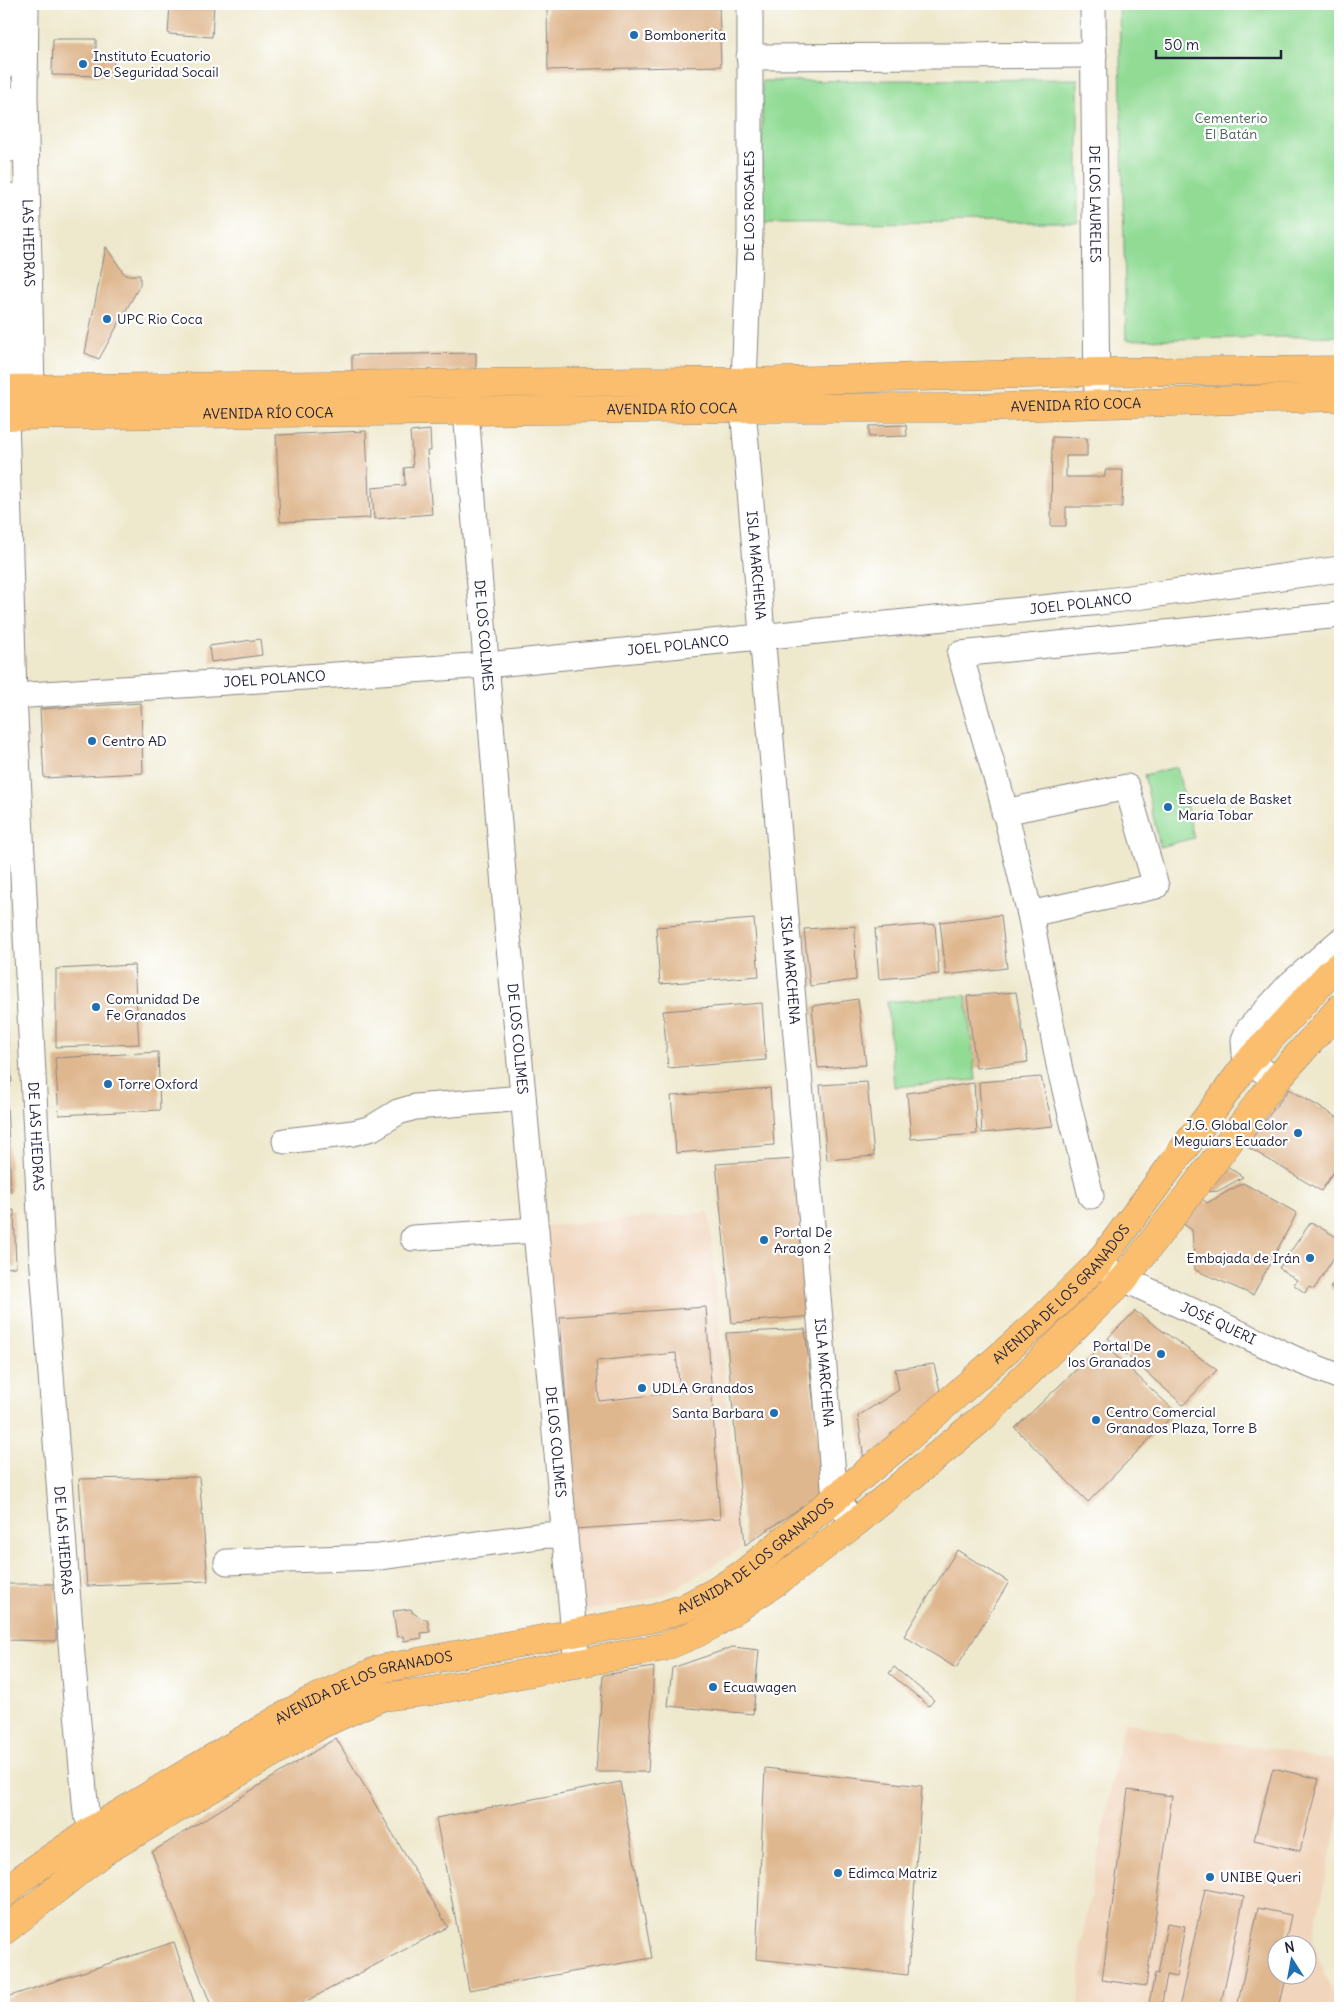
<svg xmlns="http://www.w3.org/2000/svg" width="1344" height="2012" viewBox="0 0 1344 2012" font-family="Delius,sans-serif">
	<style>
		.built { fill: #f1d5bd; fill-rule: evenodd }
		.green { fill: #92db95; stroke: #5a7e68 }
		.building { fill: #dfb78f; fill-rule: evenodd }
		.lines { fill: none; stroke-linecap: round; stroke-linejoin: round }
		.minor-casing { stroke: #888584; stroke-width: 27 }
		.major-casing { stroke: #888584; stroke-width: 29 }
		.minor { stroke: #fff; stroke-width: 25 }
		.major { stroke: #fbbe6e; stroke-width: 28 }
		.poi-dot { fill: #1f6fb2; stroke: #fff; stroke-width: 2 }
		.labels { text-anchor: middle; stroke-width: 4.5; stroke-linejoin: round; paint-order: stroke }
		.poi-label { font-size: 14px; fill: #22223b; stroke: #fff; text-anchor: start }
		.park-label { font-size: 14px; fill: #49635a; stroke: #fff }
		.street-label { font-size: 14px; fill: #22223b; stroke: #fff }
	</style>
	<rect width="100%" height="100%" fill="#fff"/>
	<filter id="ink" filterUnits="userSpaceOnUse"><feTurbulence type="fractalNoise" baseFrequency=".02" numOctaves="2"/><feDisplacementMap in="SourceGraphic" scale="10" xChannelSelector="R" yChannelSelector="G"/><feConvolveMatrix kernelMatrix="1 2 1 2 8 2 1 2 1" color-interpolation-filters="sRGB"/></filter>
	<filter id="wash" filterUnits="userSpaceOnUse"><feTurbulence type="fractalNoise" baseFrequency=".0096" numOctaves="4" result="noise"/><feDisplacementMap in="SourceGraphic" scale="20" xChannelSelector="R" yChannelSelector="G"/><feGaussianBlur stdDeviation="1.12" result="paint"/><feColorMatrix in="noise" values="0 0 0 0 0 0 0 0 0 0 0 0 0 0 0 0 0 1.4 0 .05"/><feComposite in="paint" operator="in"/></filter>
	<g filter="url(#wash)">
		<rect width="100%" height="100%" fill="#eee8cc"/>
		<path class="built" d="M709,1212L740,1549L666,1594L634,1603L579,1612L545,1226Z
			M1124,1721L1189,1738L1270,1748L1321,1759L1340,1760V1811L1312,1940L1337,2006L1336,2008H1079L1081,1944ZM1276,1944H1306V1974H1276Z"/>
		<path class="green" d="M1119,4H1340V336L1126,340Z
			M1078,79V222L762,223V81Z
			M1177,767L1194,838L1160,847L1144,775Z
			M966,995L976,1080L894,1087L887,1002Z"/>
		<g id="blocks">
			<path class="building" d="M170,4H214L212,37L168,34Z
				M547,4H719L721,66L548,70Z
				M53,39H96V53L114,54L113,76L52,75Z
				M106,247L125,275H140V285L99,359L85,353Z
				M476,353V370L352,372V355Z
				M906,425L907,436L869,437V426Z
				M430,430L431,451H427L432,514L374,519L372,488L405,485L404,468L413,467L410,432Z
				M366,431L370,518L280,522L276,435Z
				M1052,437L1087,438V456H1066V477H1105V470H1123L1122,507H1066V526H1051Z
				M260,639L262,655L211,662L209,646Z
				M141,703L143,773L44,778L40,709Z
				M1001,915L1007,968L946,975L940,922Z
				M754,919L759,976L660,984L656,927Z
				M935,924L939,974L879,979L875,929Z
				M855,926L856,980L810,986L804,929Z
				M134,965L139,1044L56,1047V969Z
				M1016,992L1028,1062L976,1068L967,996Z
				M858,999L866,1065L818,1068L812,1006Z
				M4,1003L12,1082H10V1087L4,1088Z
				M762,1003L766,1060L668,1068L663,1011Z
				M158,1052L160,1110L59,1115L55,1058Z
				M1041,1077L1053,1126L982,1133L979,1082Z
				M867,1082L874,1156L827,1160L820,1085Z
				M974,1083L977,1134L911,1139L907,1093Z
				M770,1088L774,1145L676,1153L671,1096Z
				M1289,1089L1340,1119V1162L1321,1191L1246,1146Z
				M7,1104L11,1192L4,1193V1105Z
				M795,1159L813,1316L732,1323L716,1164Z
				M1227,1166L1243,1177L1218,1191L1206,1192Z
				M1243,1183L1297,1213L1253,1295L1195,1270L1192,1230L1176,1219L1195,1193L1207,1203Z
				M14,1210L16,1267L4,1268V1211Z
				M1311,1222L1338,1238L1335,1244L1340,1248L1314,1289L1308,1287L1305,1293L1293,1284L1297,1280L1279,1268Z
				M1340,1272V1294L1330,1288Z
				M706,1307L720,1519L575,1529L560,1317ZM676,1353L680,1392L599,1401L596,1361Z
				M1135,1311L1217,1370L1183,1405L1108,1338Z
				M805,1329L824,1492L745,1545L726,1333Z
				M1103,1344L1176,1412L1088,1502L1015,1428Z
				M934,1364L943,1404L864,1461L858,1416L899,1390L895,1369Z
				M199,1477L208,1581L87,1586L79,1479Z
				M957,1550L1009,1582L956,1668L904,1636Z
				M4,1584H56V1641L4,1640Z
				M411,1609L412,1612L422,1619H427L430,1632L421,1633L422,1638L404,1641L403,1636L397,1637L393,1611Z
				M733,1647L759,1650L753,1714L668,1706L672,1668Z
				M654,1667L648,1772H596L603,1675Z
				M894,1667L934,1700L929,1706L889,1673Z
				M336,1738L448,1927L293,2008H212L152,1852Z
				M765,1768L922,1786L908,1975L756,1959Z
				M1273,1768L1319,1779L1300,1851L1254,1840Z
				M620,1782L652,1958L469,1990L436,1818Z
				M1128,1790L1172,1796L1146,1986L1102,1980Z
				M1205,1889L1244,1897L1220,2008H1179Z
				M1258,1908L1291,1915L1285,1944H1276V1974H1287L1279,2008H1237Z
				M1167,1923L1185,1926L1176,1977L1167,1975L1161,2008H1148L1155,1973L1158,1974Z
				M174,1942L196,2008H4V1998Z"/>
		</g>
	</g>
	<g filter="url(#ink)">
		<use href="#blocks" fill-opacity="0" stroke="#888584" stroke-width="1"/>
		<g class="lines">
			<g class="minor-casing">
				<g id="minor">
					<path id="s1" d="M26,4L25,97L32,389"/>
					<path id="s2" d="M750,4V232L743,408L835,1498L855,1523"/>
					<path id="s3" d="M1093,4L1097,403"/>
					<path d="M749,57L1094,55"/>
					<path d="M4,67L5,4"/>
					<path d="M4,97L8,108L10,149"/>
					<path d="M11,196L13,389"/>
					<path id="s4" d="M466,411L508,936L577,1665"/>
					<path id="s5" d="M6,416L14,696L42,1254L72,1655L86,1813L101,1848"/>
					<path id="s6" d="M14,696L487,665L1100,602L1340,569"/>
					<path d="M1004,812L1127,787L1156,886L1030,914"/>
					<path d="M1276,1080L1249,1061L1245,1055L1244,1040L1248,1030L1289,985L1340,941"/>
					<path d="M285,1141L353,1133L372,1128L398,1112L415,1107L523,1098"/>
					<path d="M1091,1196L1060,1070L1030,914L1000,791L960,654L1340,615"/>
					<path d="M413,1238L536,1230"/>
					<path id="s7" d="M1098,1264L1124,1279L1295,1359L1340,1377"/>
					<path d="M227,1562L379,1557L546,1535L565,1536"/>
				</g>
			</g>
			<g class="major-casing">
				<g id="major">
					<path d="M4,389L645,381L745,382L1097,372L1340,370"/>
					<path id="s8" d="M4,416L743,408H973L1340,397"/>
					<path id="s9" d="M4,1894L22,1878L92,1830L187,1773L306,1703L380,1669L655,1618L684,1608L715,1592L744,1573L902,1443L1043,1318L1098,1264L1249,1061L1330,973L1340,965"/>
					<path d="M4,1931L103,1852L322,1724L381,1697L432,1691L664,1647L695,1634L714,1624L782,1578L855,1523L981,1419L1124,1279L1276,1080L1340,1008"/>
				</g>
			</g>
			<use href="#minor" class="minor"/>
			<use href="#major" class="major"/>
		</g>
	</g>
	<g class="poi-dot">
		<circle cx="634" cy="35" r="5"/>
		<circle cx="83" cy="64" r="5"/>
		<circle cx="107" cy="319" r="5"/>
		<circle cx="92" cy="741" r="5"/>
		<circle cx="1168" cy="807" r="5"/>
		<circle cx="96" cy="1007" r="5"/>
		<circle cx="108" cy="1084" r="5"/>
		<circle cx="1298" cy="1133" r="5"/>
		<circle cx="764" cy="1240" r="5"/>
		<circle cx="1310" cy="1258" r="5"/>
		<circle cx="1161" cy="1354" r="5"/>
		<circle cx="642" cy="1388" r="5"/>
		<circle cx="774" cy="1413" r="5"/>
		<circle cx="1096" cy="1420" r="5"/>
		<circle cx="713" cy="1687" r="5"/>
		<circle cx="838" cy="1873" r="5"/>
		<circle cx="1210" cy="1877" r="5"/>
	</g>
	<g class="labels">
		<g class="poi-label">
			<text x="644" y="40">Bombonerita</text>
			<text x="93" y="61">Instituto Ecuatorio<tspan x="93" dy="16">De Seguridad Socail</tspan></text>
			<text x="117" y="324">UPC Rio Coca</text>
			<text x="102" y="746">Centro AD</text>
			<text x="1178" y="804">Escuela de Basket<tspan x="1178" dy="16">María Tobar</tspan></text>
			<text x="106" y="1004">Comunidad De<tspan x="106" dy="16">Fe Granados</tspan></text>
			<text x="118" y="1089">Torre Oxford</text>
			<text x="1288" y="1130" text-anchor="end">J.G. Global Color<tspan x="1288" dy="16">Meguiars Ecuador</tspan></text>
			<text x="774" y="1237">Portal De<tspan x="774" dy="16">Aragon 2</tspan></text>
			<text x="1300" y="1263" text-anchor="end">Embajada de Irán</text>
			<text x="1151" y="1351" text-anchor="end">Portal De<tspan x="1151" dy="16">los Granados</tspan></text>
			<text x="652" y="1393">UDLA Granados</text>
			<text x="1106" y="1417">Centro Comercial<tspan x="1106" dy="16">Granados Plaza, Torre B</tspan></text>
			<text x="764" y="1418" text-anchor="end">Santa Barbara</text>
			<text x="723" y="1692">Ecuawagen</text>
			<text x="848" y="1878">Edimca Matriz</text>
			<text x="1220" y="1882">UNIBE Queri</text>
		</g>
		<g class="park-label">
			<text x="1231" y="123">Cementerio<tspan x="1231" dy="16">El Batán</tspan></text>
		</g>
		<g class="street-label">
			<text dy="5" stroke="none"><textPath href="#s3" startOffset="200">DE LOS LAURELES</textPath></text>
			<text transform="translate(749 206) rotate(-90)" y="5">DE LOS ROSALES</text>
			<text dy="5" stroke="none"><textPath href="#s1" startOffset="239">LAS HIEDRAS</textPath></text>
			<text dy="5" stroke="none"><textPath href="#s8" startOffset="1072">AVENIDA RÍO COCA</textPath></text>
			<text dy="5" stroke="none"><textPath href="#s8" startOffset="668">AVENIDA RÍO COCA</textPath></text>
			<text dy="5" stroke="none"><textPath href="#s8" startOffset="264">AVENIDA RÍO COCA</textPath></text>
			<text dy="5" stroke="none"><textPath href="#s2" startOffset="562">ISLA MARCHENA</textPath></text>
			<text dy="5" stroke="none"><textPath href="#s6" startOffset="1071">JOEL POLANCO</textPath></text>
			<text dy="5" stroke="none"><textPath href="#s4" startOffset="225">DE LOS COLIMES</textPath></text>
			<text dy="5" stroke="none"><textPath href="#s6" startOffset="666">JOEL POLANCO</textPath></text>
			<text dy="5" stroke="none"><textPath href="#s6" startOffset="261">JOEL POLANCO</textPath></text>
			<text dy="5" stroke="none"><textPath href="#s2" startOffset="968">ISLA MARCHENA</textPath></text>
			<text dy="5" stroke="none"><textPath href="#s4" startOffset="630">DE LOS COLIMES</textPath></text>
			<text dy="5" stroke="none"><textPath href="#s5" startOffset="721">DE LAS HIEDRAS</textPath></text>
			<text dy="5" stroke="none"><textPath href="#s9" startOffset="1242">AVENIDA DE LOS GRANADOS</textPath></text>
			<text dy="5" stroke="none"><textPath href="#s7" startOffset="134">JOSÉ QUERI</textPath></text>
			<text dy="5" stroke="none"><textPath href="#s2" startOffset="1372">ISLA MARCHENA</textPath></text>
			<text dy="5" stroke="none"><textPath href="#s4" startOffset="1035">DE LOS COLIMES</textPath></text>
			<text dy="5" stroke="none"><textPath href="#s5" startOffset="1126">DE LAS HIEDRAS</textPath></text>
			<text dy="5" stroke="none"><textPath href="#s9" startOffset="838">AVENIDA DE LOS GRANADOS</textPath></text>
			<text dy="5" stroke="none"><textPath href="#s9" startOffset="418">AVENIDA DE LOS GRANADOS</textPath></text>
		</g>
	</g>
	<rect width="1344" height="2012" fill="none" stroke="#fff" stroke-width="20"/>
	<g transform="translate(1292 1960) rotate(349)"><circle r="24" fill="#ffffff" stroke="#a7a7b1"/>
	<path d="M0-4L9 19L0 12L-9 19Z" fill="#1f6fb2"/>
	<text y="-8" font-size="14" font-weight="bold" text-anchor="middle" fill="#22223b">N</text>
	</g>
	<path d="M1156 50v8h125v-8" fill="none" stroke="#22223b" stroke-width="2.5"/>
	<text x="1164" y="50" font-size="15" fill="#22223b" stroke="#ffffff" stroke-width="4" paint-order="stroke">50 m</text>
</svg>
